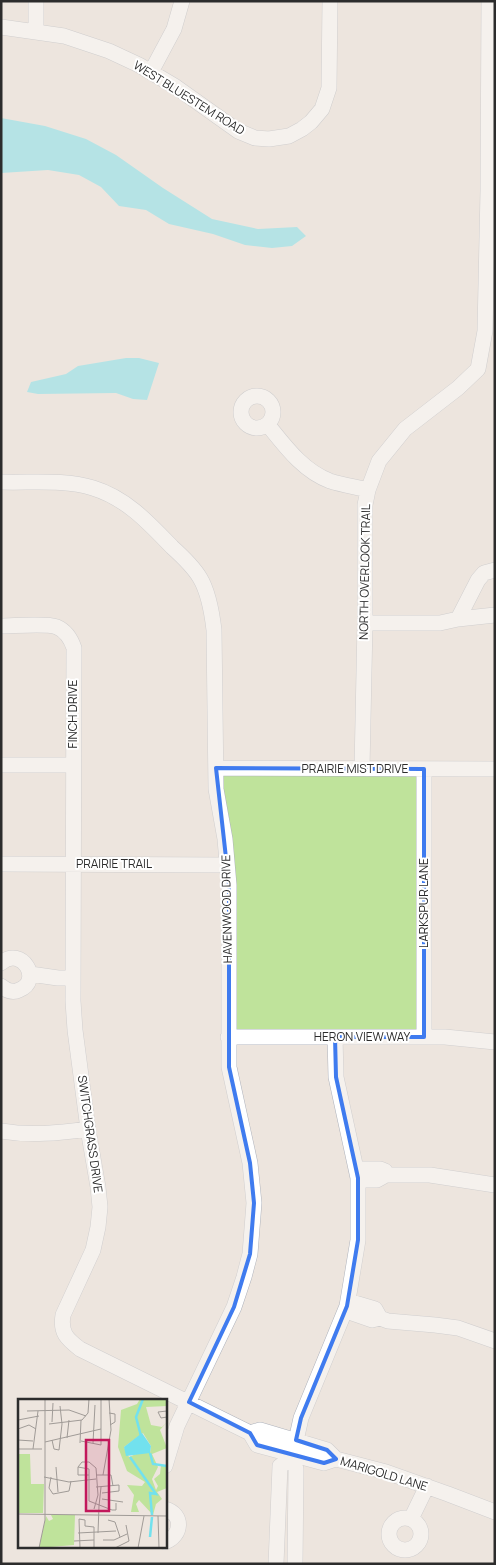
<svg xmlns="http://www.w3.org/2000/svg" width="496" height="1565" viewBox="0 0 496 1565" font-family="Manrope,sans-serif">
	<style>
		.green { fill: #bfe39b }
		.water { fill: #72e1ee }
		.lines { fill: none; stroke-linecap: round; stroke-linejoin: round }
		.minor-casing { stroke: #afb3bc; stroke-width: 16 }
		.minor { stroke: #fff; stroke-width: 15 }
		.marked { fill: none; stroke: #3f7bef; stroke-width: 4; stroke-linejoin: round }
		.labels { text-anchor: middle; stroke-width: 4; stroke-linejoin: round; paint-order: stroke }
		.street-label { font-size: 12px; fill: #2c2c2c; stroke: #fff }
		.inset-river { fill: none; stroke: #72e1ee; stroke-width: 2.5 }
		.inset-road { fill: none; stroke: #a09b97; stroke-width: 1 }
		.view { fill: #c2185b; fill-opacity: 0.15; stroke: #c2185b; stroke-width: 2.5 }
		.inset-edge { fill: none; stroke: #2c2c2c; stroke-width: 2.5 }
	</style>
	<rect width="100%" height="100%" fill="#ede5de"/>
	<path class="green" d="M221,774L417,775L418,1032L234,1031Z"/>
	<path class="water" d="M1,118L45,126L86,139L116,155L163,188L212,219L258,229L297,227L306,236L292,246L272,248L245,245L213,234L169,224L146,210L119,206L101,187L79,175L48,170L1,173Z
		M126,358H139L159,363L147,400L133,399L116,393L38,394L27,392L31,382L66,374L78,366Z"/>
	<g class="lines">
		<g class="minor-casing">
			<path id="minor" d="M1,27L64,36L109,51L139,65L176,87L238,131L255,138L269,139L289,136L302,129L311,122L322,109L329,88L330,1
				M36,32V1
				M151,72L174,29L182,1
				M241 412a16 16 0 1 1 32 0a16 16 0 1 1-32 0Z
				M268,425C285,446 303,471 330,481C342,485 356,487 368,490
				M1,482C31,483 64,479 93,488C126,498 149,523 172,547C182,556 193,566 200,578C209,593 212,613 214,630L216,789L225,839L229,885V1067L250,1163L254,1203L250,1254L244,1277L234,1307L177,1426L165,1466
				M495,570L484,573L478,580L458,619L495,615
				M365,623H440L458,619
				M1,626C14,626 47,623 57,627C66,631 71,639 74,648L73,1001L75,1030L88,1129L98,1187L100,1207L98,1227L93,1250L63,1315C60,1333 67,1339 80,1349L250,1433
				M1,765H73
				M216,768L495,769
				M362,769L365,623V505L368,490L379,461L405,429L458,388L478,369L485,331L488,191L489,1
				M424,769V1037
				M1,864L227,865
				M1,963C22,945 43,981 19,990C13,993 7,991 1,986
				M30,974L58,978H73
				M228,1037H445L495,1042
				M1,1131C31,1136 58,1133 88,1129
				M357,1169H380L385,1171L386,1175
				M358,1180H377L386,1175H430L495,1185
				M348,1301L375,1309L380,1318L388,1321L435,1325L458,1328L495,1341
				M346,1311L372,1320L380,1318
				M250,1433L257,1445L324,1463L336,1459L386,1472L448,1494L495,1512
				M250,1433L260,1430L327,1450L336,1459
				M292,1459L301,1418L347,1306L358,1240V1178L336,1077L335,1037
				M292,1459L296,1469L295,1564
				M165,1509C184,1514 182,1536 165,1542
				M389 1534a16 16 0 1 1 32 0a16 16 0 1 1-32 0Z
				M411,1519L427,1486
				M276,1564L280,1466L292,1459"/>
		</g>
		<use href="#minor" class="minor"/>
	</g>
	<path d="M0 0H496V1565H0ZM216,768L424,769V1037H335L336,1077L358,1178V1240L347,1306L301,1418L296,1440L327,1450L336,1459L324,1463L257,1445L250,1433L189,1402L234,1307L250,1254L254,1203L250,1163L229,1067V885Z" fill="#ede5de" fill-opacity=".55" fill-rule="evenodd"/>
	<path class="marked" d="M216,768L424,769V1037H335L336,1077L358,1178V1240L347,1306L301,1418L296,1440L327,1450L336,1459L324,1463L257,1445L250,1433L189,1402L234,1307L250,1254L254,1203L250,1163L229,1067V885Z"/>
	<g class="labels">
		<g class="street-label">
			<text transform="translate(189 98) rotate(32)" y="4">WEST BLUESTEM ROAD</text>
			<text transform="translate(365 572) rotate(-89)" y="4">NORTH OVERLOOK TRAIL</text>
			<text transform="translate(73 714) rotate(-90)" y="4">FINCH DRIVE</text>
			<text x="355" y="773">PRAIRIE MIST DRIVE</text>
			<text x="114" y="868">PRAIRIE TRAIL</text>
			<text transform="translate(424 903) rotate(-90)" y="4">LARKSPUR LANE</text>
			<text transform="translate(227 909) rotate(-91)" y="4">HAVENWOOD DRIVE</text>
			<text x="362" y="1041">HERON VIEW WAY</text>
			<text transform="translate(90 1134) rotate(82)" y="4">SWITCHGRASS DRIVE</text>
			<text transform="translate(384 1474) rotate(17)" y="4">MARIGOLD LANE</text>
		</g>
	</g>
	<g transform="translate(18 1399)">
		<rect width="149" height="149" fill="#ede5de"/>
		<path d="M122,0H149V7L128,8L133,26L144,28L149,23L142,31L149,49L134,55L140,68L134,80L138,91L140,87L136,80L142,75L143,66L149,67V89L139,93L144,100L138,105L135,116L121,101L118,105L121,113H113L116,96L109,86L124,87L127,83L109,72L100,48L103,11L119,5ZM125,34L133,47L132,54L123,53L111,58L106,48ZM0,55H12L13,85H26L25,114H0ZM33,116H57L56,146L21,149L28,117L31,122L35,120Z" fill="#bfe39b" fill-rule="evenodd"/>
		<path d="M124,34L133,47L132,54L108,57L106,48Z" fill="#72e1ee"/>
		<path class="inset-river" d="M123,37L118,18L125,0M132,54L135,65L149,67M112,58L138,95L132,94L134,116M132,138L134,118"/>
		<path class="inset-road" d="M9,12L51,11L68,17M149,12L140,13L143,19L149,18M91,14L97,15V23L92,26M0,21L21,17M34,23L35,4M31,25L64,21L70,14L71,0M0,30L11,26L18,30M49,39L51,21M0,41L15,42M34,41L36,50L41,51L44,25L42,7M63,42L83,46V0M27,43L83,30M62,44L63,21M75,44L77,6M0,50H24M15,50L20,12M38,68L40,93M60,68L71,70V102L94,111H98V104M60,68L64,63H71L78,69L80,96L76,110M60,68V76H71M78,76H93L95,87M85,76L93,31L91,0M26,78L51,83L78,80M33,78L31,89L35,95L51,92L53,82M78,88L101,86V92M84,94L101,92M84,100L105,103M81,107L83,88M0,115L149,117M140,117L141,149M90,121L97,123L102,138M60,134L98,132M80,134L81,107M85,141H96L109,135M56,142L76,141M21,149L27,121V0M62,149L61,120L67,121V127L76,128V149M97,149L111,142L108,126M120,149L126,117"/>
		<path class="view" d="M68,41H91V112H68Z"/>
		<rect width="149" height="149" class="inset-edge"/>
	</g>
	<rect width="496" height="1565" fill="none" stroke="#2c2c2c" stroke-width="5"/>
</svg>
